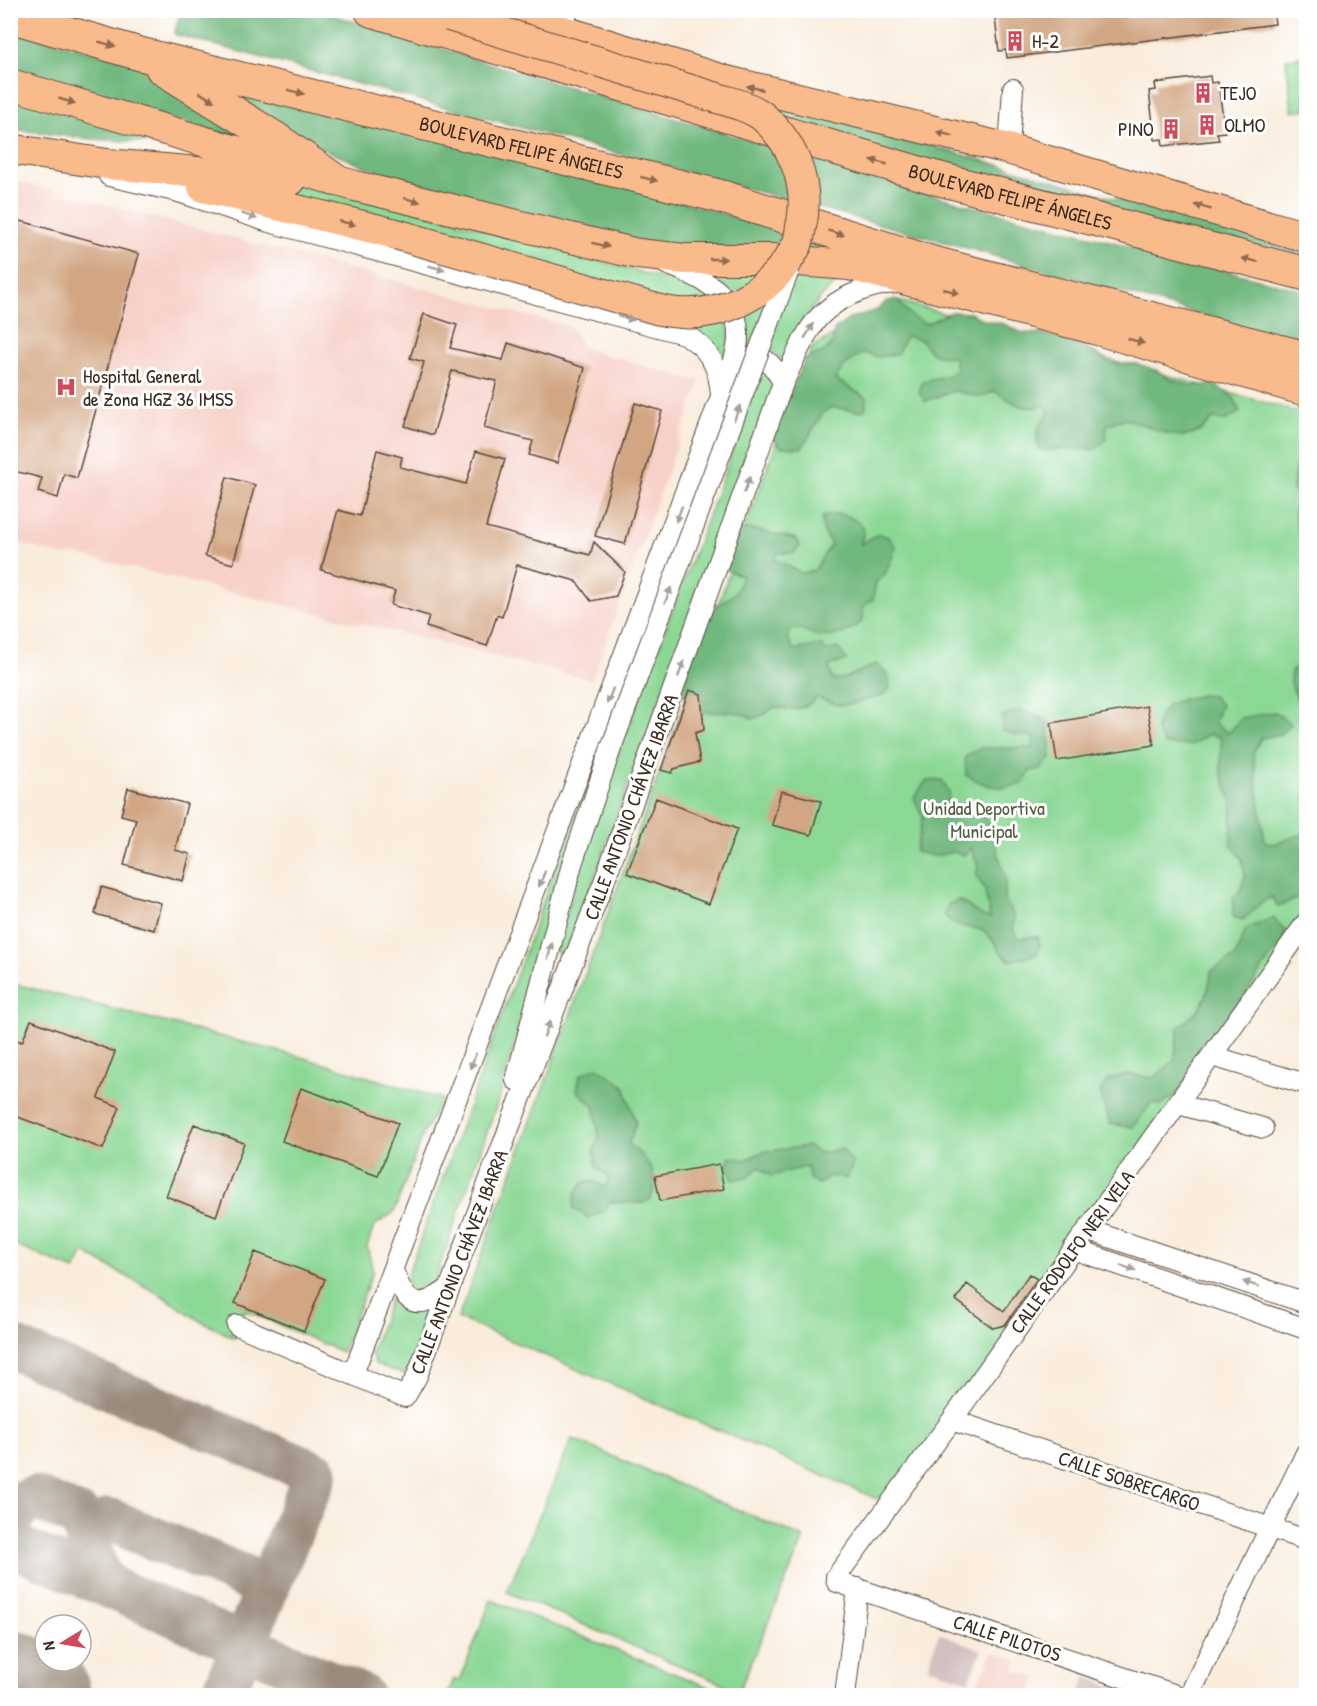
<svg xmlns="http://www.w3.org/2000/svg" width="1317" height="1706" viewBox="0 0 1317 1706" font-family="'Patrick Hand',sans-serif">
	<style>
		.built { fill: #f7d1c8 }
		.industrial { fill: #d2bfc0 }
		.green { fill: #8bd895; stroke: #63815a; stroke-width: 1.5 }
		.forest { fill: #70b87e; stroke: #56714e; stroke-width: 1.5 }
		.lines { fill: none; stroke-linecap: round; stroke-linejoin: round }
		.taxiway { stroke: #9a8b7c; stroke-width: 44 }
		.runway { stroke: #9a8b7c; stroke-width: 110 }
		.building { fill: #d2a682 }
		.street-casing { stroke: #58473a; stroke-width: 22 }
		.primary-casing { stroke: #58473a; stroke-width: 32 }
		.highway-casing { stroke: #58473a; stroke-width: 35 }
		.street { stroke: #fff; stroke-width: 20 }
		.primary { stroke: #fabb8c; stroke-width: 30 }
		.highway { stroke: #fabb8c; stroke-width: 33 }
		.street-bridge-casing { stroke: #58473a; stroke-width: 22; stroke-linecap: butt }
		.primary-bridge-casing { stroke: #58473a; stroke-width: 32; stroke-linecap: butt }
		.street-bridge { stroke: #fff; stroke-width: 20 }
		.primary-bridge { stroke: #fabb8c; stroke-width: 30 }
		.oneway { fill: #916b50 }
		.oneway2 { fill: #a79f9a }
		.labels { text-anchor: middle; stroke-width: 6; stroke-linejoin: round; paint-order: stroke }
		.poi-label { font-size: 20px; fill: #3b2a1e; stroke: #fff; text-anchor: start }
		.street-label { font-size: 20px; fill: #3b2a1e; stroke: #fff }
		.park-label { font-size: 20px; fill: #535e42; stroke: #fff }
	</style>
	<rect width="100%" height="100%" fill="#fff"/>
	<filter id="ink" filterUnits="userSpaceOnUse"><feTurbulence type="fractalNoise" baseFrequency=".0167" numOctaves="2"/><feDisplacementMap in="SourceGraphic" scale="12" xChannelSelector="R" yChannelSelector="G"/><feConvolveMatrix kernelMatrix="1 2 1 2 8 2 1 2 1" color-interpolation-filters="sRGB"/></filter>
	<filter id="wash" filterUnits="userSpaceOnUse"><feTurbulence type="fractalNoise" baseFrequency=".008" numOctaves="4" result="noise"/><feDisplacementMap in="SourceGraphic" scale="24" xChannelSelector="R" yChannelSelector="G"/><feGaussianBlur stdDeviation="1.35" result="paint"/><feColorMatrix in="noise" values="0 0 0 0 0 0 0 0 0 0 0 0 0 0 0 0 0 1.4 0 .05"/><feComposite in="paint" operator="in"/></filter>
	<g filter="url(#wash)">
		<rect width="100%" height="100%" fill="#f9ecdb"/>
		<path class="built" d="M10,179L571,327L583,348L700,382L592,680L75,554L64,556L11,541Z
			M993,1652L1018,1660L1014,1670L1037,1677L1029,1695L1016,1692L1015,1695H972Z"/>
		<path class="industrial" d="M939,1633L982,1650L969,1681L928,1667Z
			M1086,1677L1135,1695H1079Z"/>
		<path class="green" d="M1306,56V110L1292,111L1286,59Z
			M210,176L345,190L693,287C722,301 738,328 724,359L722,360L704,336L691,328Z
			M700,269L850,275C814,293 800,327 784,362L773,352L748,350L744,308L724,285Z
			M899,301L1306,414V924L889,1504L458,1318L656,783L748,519L812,347Z
			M755,369L766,370L776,384L565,956L555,951L604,793L740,431L733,414Z
			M585,787L588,789L500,1095L433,1286L428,1292H415L407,1283V1276Z
			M11,983L301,1057L442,1099L424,1132L394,1212L374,1226L367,1247L373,1271L342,1352L245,1310L235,1338L202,1322L161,1295L84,1253L75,1270L11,1244Z
			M391,1297C401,1314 413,1316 431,1314L408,1372L403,1374L375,1364L371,1353Z
			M572,1439L804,1538L739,1691L507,1592Z
			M491,1600L728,1695H447L454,1679L460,1681Z"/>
		<path class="forest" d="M181,11H320L501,67L964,204L1306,291V345L967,248L174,34Z
			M10,30L141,64L277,150L11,70Z
			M189,62L445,132L852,252L652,245L516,211L368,168L299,139Z
			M733,85L922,143L1306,253V266L799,132Z
			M10,87L215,147L92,139L11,129Z
			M896,299L911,316L926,324L951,312L971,313L983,320L1004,324L1022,333L1043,334L1084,346L1110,363L1138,364L1158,371L1169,379L1191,386L1213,384L1234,398L1240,412L1226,420L1212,419C1189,452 1157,428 1130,420C1122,418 1115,422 1107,425L1106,439L1096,449L1040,450C1034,434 1037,426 1049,413L1045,405C1021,413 1014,401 994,391L981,397L954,391L925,401L919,392L923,381L950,375L956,369L954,357C938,356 930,356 922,340L906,336L897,354L879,357L863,353L845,365L835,379L867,398L865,410L856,411L831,407L822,414L802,448L781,447L772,437L805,359L823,352L833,343L834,330L851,318L877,310L886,302Z
			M1306,415V537L1299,534L1294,511L1300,499L1293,489L1295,468L1304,453C1301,438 1297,428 1306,415Z
			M836,514C849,515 856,519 864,529L861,544L878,534L888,537L896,548L885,574L876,582L873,599L863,607V621C845,637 821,642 800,628L790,630L788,639L794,650L822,645L825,651L838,648L847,660L829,666L832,679H843L876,664L888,674L890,688C883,697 880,697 869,699C843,706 843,709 817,697C804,711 792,711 774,707L765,714L753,719C723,699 700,732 681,689C689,663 695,632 713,610C727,594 733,605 742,576L724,569L740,529L756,530L796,539L800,546L794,553H777L775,560L802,573L814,571L831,544L823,531L822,517Z
			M1306,660V703L1298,701L1290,682L1291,671Z
			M1202,695L1213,696L1221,705L1214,723L1229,733L1241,718L1275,712L1291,724L1280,734L1261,738L1253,754L1265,842L1273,844L1306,833V895L1278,906L1272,897L1262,902L1243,920L1233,917V898L1241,889L1245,875L1242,859L1231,843L1232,802L1221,772V738L1209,734L1191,745H1165L1156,729C1163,699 1175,702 1202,695Z
			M1018,711L1033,713L1048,723L1051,757L1041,769L1031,770L1022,784C1000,791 985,786 966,775L965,757L981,748H1033V736L1016,735L1002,730V716Z
			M942,780L949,793L947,806L955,809L970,802L983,804L985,816L992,832L1006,881L1004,899L1015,917L1013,928L1017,938L1038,937L1040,947L1037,954L1010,961C997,954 995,936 982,930C963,923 961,933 944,915L948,905L958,900C971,906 977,916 990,918L985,890L976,875L978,867L971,848L964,855L953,852L935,856L915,852L923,818L914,798L926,781Z
			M1273,918L1286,931L1281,942L1175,1096L1160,1105L1151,1103L1133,1127L1110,1124L1100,1092L1107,1080L1130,1074L1153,1078L1174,1061L1179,1027C1201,1011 1209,998 1211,971L1235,957L1246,929Z
			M597,1067L624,1086L636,1122L629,1144C648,1159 660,1173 651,1199L643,1203L610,1202L604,1211L589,1218L573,1208L575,1194L583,1183L592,1181L606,1187L609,1177L596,1167L594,1150L599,1136L594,1106L577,1091L580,1075Z
			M808,1146L819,1153L842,1149L853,1163L847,1178L830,1176L819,1184L809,1179L808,1166L771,1176L759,1167L748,1177L733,1180L727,1165L730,1157L745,1160L762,1152Z"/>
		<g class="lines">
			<path class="taxiway" d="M10,1347L316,1473L222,1696
				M16,1513L22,1502L35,1498L81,1517L97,1572L111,1588
				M110,1520L268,1587
				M10,1548H19L362,1696"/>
			<path class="runway" d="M10,1685L36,1696"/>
		</g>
		<g id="blocks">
			<path class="building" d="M994,10H1125V17L1178,10H1273L1275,24L1007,58L1006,50L999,51Z
				M1210,76L1211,83L1218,82L1225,132L1217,133L1219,140L1163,146L1162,139L1155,140L1149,91L1156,90L1155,83Z
				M10,218L139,254L77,478L64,474L58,498L38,492L42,478L10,470Z
				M424,314L457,325L450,348L503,360L508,343L585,368L557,463L529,455L533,441L484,428L497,381L452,371L433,435L405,426L424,362L410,358Z
				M635,403L662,411L625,544L595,536Z
				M377,450L402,457L400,467L466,484L476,451L505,459L486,527L590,555L594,542L625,572L616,596L591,601L576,581L517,565L502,617L497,615L487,646L426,627L429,616L391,605L395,591L321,570L338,510L360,516Z
				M227,477L255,485L233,564L205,556Z
				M689,690L701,694L704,730L695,733L700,762L674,769L672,773L661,770Z
				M1147,706L1154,745L1057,761L1051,723Z
				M128,788L187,804L175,850L190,854L183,881L124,865L136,819L121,815Z
				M781,791L821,801L811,835L772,825Z
				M656,798L737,829L709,904L627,873Z
				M101,887L161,903L154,930L95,914Z
				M31,1020L115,1052L98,1098L120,1107L103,1149L10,1114V1037L22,1042Z
				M301,1088L398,1123L378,1176L282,1141Z
				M194,1124L244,1143L216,1216L166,1196Z
				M719,1164L724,1189L660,1201L655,1176Z
				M255,1252L325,1279L304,1331L235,1303Z
				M1029,1274L1037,1279L1005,1325L993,1328L956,1300L967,1284L1004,1311Z"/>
		</g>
	</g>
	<g filter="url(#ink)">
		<use href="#blocks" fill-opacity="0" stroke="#58473a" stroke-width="1.5"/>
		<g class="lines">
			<g class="street-casing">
				<path id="street" d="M564,31L567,10
					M1001,147H1009L1013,89
					M109,176L179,192L269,222L684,334C709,348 719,366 721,395
					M741,363C761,348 775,366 783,383
					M1212,1056L1306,1084
					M516,1080L572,864L611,748
					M1178,1104L1263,1128
					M1088,1230L1306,1303
					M1073,1249L1306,1329
					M393,1270C406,1305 416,1312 448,1289
					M237,1325L405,1397L417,1376L493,1170L605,879L783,383C792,365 799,346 810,329C827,301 867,284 898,283
					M353,1374L731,370C734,360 738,349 738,338C740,295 701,277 666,264
					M952,1420L1306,1540
					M845,1696L858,1588
					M1179,1696L837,1582L836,1577L952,1420L1306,923
					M1189,1696L1306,1453"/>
			</g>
			<g class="primary-casing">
				<path id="primary" d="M495,10L727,81L1001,147L1306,237
					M10,84L355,186L638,254L685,259H772L849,265L1094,329
					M10,149L107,164L291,180
					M203,187L392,233
					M1076,318L1094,329L1306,391"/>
			</g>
			<g class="highway-casing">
				<g id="highway">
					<path id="s1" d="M371,10L936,178L1306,274"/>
					<path id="s2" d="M10,16L140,54L719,196L933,263L1306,358"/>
					<path d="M162,68L276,139L333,179"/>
				</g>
			</g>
			<use href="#street" class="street"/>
			<use href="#primary" class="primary"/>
			<use href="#highway" class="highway"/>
			<g class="street-bridge-casing">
				<path id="street-bridge" d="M611,748L792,262"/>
			</g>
			<g class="primary-bridge-casing">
				<path id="primary-bridge" d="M392,233L660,310C716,323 770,296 797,245C800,238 800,229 802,222C809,183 793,142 762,116C752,108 737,104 724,100L449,16"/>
			</g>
			<use href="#street-bridge" class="street-bridge"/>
			<use href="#primary-bridge" class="primary-bridge"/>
		</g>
		<defs><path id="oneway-solid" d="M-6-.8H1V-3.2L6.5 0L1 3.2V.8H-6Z" transform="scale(1.5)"/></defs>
		<g class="oneway">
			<use href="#oneway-solid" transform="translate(107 44) rotate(16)"/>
			<use href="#oneway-solid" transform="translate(755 88) rotate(-167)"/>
			<use href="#oneway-solid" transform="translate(296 92) rotate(14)"/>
			<use href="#oneway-solid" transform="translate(207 97) rotate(31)"/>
			<use href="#oneway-solid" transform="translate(67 101) rotate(16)"/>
			<use href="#oneway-solid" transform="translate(945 134) rotate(-166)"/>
			<use href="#oneway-solid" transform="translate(879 162) rotate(-164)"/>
			<use href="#oneway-solid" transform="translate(649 179) rotate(14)"/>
			<use href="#oneway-solid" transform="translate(412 200) rotate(14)"/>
			<use href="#oneway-solid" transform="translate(1203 207) rotate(-163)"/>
			<use href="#oneway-solid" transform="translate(347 223) rotate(14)"/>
			<use href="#oneway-solid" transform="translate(836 233) rotate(17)"/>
			<use href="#oneway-solid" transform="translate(601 245) rotate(14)"/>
			<use href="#oneway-solid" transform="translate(718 259)"/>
			<use href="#oneway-solid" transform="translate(1250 260) rotate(-166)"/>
			<use href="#oneway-solid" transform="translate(951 291) rotate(15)"/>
			<use href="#oneway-solid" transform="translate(1136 341) rotate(16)"/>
		</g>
		<g class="oneway2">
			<use href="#oneway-solid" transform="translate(249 216) rotate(19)"/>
			<use href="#oneway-solid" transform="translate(437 268) rotate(15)"/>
			<use href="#oneway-solid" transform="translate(626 318) rotate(15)"/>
			<use href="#oneway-solid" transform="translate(809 331) rotate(-59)"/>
			<use href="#oneway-solid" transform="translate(737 413) rotate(-69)"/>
			<use href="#oneway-solid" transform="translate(747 485) rotate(-70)"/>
			<use href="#oneway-solid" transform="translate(679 514) rotate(111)"/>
			<use href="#oneway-solid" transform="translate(668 595) rotate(-69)"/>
			<use href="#oneway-solid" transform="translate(681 669) rotate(-70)"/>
			<use href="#oneway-solid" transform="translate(610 696) rotate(111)"/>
			<use href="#oneway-solid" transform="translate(542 879) rotate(111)"/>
			<use href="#oneway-solid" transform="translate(550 951) rotate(-75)"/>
			<use href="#oneway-solid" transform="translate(547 1029) rotate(-69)"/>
			<use href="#oneway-solid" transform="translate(473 1061) rotate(111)"/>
			<use href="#oneway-solid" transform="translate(1128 1268) rotate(19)"/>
			<use href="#oneway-solid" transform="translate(1251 1284) rotate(-162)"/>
		</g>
	</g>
	<defs>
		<g id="building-bare" transform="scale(1.62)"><path d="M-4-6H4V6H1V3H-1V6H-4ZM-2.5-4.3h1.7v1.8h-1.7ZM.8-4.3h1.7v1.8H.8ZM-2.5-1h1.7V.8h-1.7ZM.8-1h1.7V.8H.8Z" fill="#d1495b" stroke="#fff" stroke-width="2.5" paint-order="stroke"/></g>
		<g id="hospital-bare" transform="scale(1.62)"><path d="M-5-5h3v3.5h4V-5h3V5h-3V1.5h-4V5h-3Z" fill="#d1495b" stroke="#fff" stroke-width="2.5" paint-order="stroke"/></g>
	</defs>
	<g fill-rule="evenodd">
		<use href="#building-bare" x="1015" y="41"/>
		<use href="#building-bare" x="1203" y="93"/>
		<use href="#building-bare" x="1207" y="125"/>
		<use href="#building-bare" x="1171" y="129"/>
		<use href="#hospital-bare" x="66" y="387"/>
	</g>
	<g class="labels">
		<g class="poi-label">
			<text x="1032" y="48">H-2</text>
			<text x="1220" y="100">TEJO</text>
			<text x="1224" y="132">OLMO</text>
			<text x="1154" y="136" text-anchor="end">PINO</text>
			<text x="83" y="383">Hospital General<tspan x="83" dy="23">de Zona HGZ 36 IMSS</tspan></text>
		</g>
		<g class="street-label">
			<text dy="7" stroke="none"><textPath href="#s2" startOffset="528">BOULEVARD FELIPE ÁNGELES</textPath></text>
			<text dy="7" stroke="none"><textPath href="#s1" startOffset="666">BOULEVARD FELIPE ÁNGELES</textPath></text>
			<text transform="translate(631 807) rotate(-70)" y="7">CALLE ANTONIO CHÁVEZ IBARRA</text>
			<text transform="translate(1072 1252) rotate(-54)" y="7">CALLE RODOLFO NERI VELA</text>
			<text transform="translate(459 1262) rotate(-69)" y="7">CALLE ANTONIO CHÁVEZ IBARRA</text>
			<text transform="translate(1129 1481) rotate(19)" y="7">CALLE SOBRECARGO</text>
			<text transform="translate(1007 1638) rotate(18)" y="7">CALLE PILOTOS</text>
		</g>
		<g class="park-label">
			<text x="984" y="815">Unidad Deportiva<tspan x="984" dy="23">Municipal</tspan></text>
		</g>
	</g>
	<rect width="1317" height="1706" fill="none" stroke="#fff" stroke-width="36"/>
	<g transform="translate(63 1643) rotate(259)"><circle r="28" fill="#ffffff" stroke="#b1aaa5" stroke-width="1.5"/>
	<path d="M0-4.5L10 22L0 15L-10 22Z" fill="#d1495b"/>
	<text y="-9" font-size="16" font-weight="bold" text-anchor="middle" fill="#3b2a1e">N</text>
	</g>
</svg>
